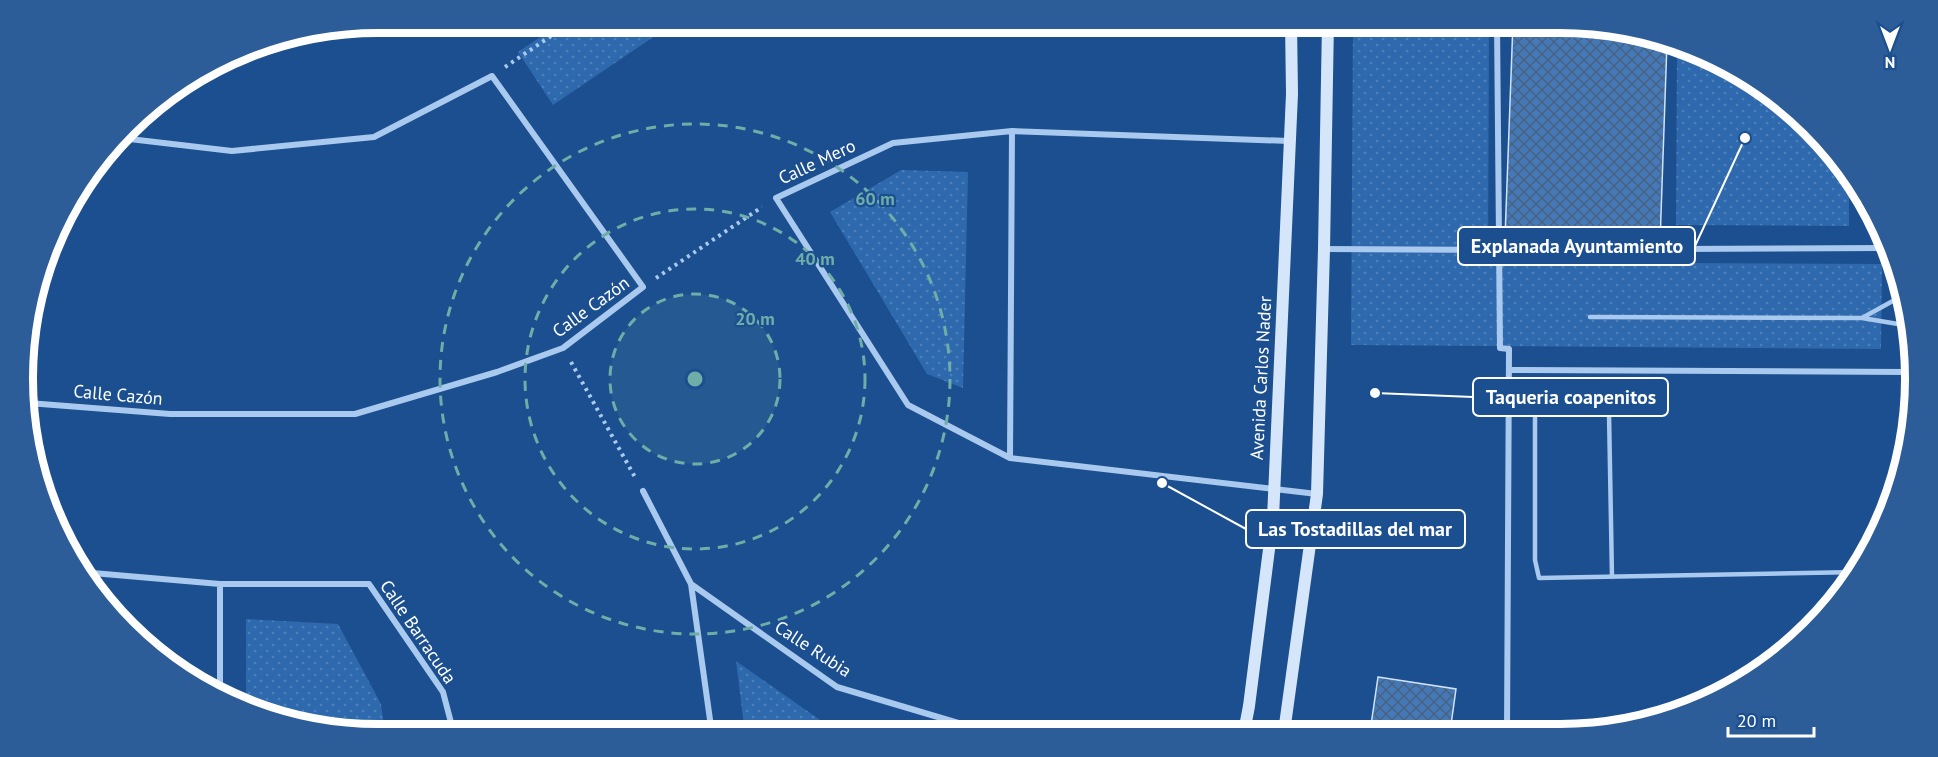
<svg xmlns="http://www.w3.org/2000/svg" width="1938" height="757" viewBox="0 0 1938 757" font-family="'PT Sans',sans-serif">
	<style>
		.park { fill: url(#park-dots) }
		.building { fill: url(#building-cross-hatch); stroke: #cfe3fa; stroke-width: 1.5 }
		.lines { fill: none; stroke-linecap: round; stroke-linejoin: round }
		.path { stroke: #a9c9ee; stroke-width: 4; stroke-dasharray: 3 4.5; stroke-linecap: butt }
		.lane { stroke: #a9c9ee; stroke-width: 4.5 }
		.street { stroke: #a9c9ee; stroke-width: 6 }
		.secondary { stroke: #d6e6fa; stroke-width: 12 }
		.ring { fill: none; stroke: #6fada8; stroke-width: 3; stroke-dasharray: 10 8 }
		.labels { text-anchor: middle; stroke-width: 4.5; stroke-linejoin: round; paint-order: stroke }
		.street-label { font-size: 18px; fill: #fff; stroke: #1b4f8f }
		.rim { fill: none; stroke: #fff; stroke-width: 8 }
		.centre { fill: #6fada8; stroke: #1b4f8f; stroke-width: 3 }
		.ring-label { font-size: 18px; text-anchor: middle; font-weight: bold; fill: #6fada8; stroke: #1b4f8f; stroke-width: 4.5; stroke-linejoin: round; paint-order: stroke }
		.leader { fill: none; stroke: #fff; stroke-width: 2 }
		.callout-dot { fill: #fff; stroke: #1b4f8f; stroke-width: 2 }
		.callout { fill: #1b4f8f; stroke: #fff; stroke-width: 2 }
		.callout-label { font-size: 20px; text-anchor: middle; font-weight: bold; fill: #fff }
	</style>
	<defs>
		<pattern id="park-dots" width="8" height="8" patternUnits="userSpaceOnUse" patternTransform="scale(1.5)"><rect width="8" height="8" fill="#2e69ad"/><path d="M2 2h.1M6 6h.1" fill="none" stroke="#4d80b9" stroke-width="1.8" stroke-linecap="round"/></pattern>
		<pattern id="building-cross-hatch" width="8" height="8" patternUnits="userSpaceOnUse" patternTransform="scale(1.5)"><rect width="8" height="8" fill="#4478b7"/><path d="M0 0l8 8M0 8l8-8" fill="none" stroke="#486282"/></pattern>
	</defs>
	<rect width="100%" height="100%" fill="#1b4f8f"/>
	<path class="park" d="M561,23V22L674,23L553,105L518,52Z
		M1353,23H1489L1488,262L1882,264L1881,349L1351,345Z
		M1677,47L1776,96L1849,179V226L1676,225Z
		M901,170L968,172L963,388L927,374L830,212Z
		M246,619L338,624L381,704L385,734L286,722L246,703Z
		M736,661L823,722L865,733L745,734Z"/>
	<path class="building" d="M1513,22H1560L1652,35L1667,42L1660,243L1505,238Z
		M1378,677L1456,689L1450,732H1370Z"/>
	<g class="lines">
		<path class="path" d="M505,67L572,22
			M656,278L762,207
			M1905,340L1906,356
			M571,362L636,479"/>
		<path class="lane" d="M1590,317L1862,318L1910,326
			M1862,318L1900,297
			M1612,577L1609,413L1602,399L1546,397L1535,412V560L1539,578L1858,572"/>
		<path class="street" d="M1497,22L1500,348L1509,349L1507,732
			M1289,141L1012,131L893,143L776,198L908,405L1010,458L1317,494
			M1324,249L1499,250L1884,248
			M1509,370L1906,372
			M28,403L170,414H355L497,372L563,348L643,287L492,76L374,137L232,151L121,138
			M1010,458L1012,131
			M643,491L691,584L712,734
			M81,572L220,584H369L443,692L454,734
			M220,584V690
			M691,584L837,687L965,725L963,733
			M965,725L1025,733"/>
		<path class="secondary" d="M1244,732L1249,706L1273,518L1292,94L1291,22
			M1284,732L1317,494L1324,249L1328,22"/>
	</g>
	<circle cx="695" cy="379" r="85" fill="#6fada8" fill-opacity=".12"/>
	<g class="ring">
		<circle cx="695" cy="379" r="85"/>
		<circle cx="695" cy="379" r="170"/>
		<circle cx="695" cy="379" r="255"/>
	</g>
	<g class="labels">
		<g class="street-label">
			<text transform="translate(817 162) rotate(-25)" y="6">Calle Mero</text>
			<text transform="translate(591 307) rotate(-36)" y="6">Calle Cazón</text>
			<text transform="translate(1261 378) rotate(-87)" y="6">Avenida Carlos Nader</text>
			<text transform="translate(118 395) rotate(5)" y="6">Calle Cazón</text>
			<text transform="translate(418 632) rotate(56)" y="6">Calle Barracuda</text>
			<text transform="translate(813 649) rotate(33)" y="6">Calle Rubia</text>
		</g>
	</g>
	<path d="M0 0H1938V757H0ZM378 33H1560A345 345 0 0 1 1905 378V379A345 345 0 0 1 1560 724H378A345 345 0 0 1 33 379V378A345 345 0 0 1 378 33Z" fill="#2d5d98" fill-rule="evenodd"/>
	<path class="rim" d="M378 33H1560A345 345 0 0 1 1905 378V379A345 345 0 0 1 1560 724H378A345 345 0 0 1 33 379V378A345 345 0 0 1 378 33Z"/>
	<circle cx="695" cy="379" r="9" class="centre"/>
	<g class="ring-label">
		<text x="875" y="205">60 m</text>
		<text x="815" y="265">40 m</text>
		<text x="755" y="325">20 m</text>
	</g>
	<path class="leader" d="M1745 138L1695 246M1375 393L1473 397M1162 483L1246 529"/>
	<g class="callout-dot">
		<circle cx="1745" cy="138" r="6"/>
		<circle cx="1375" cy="393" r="6"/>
		<circle cx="1162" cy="483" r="6"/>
	</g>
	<g class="callout">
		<rect x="1458" y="227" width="237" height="38" rx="6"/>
		<rect x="1473" y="378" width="195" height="38" rx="6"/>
		<rect x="1246" y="510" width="219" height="38" rx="6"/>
	</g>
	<g class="callout-label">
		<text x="1577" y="253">Explanada Ayuntamiento</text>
		<text x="1571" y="404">Taqueria coapenitos</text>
		<text x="1355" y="536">Las Tostadillas del mar</text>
	</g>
	<g transform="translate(1890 48) rotate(180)" stroke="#1b4f8f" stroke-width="4.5" paint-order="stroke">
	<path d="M0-4.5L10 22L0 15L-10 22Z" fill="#ffffff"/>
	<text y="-9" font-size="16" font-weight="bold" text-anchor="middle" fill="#ffffff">N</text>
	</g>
	<path d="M1728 727v9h86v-9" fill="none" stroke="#ffffff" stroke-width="3"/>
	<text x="1737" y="727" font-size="18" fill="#ffffff" stroke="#1b4f8f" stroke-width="4.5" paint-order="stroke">20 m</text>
</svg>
